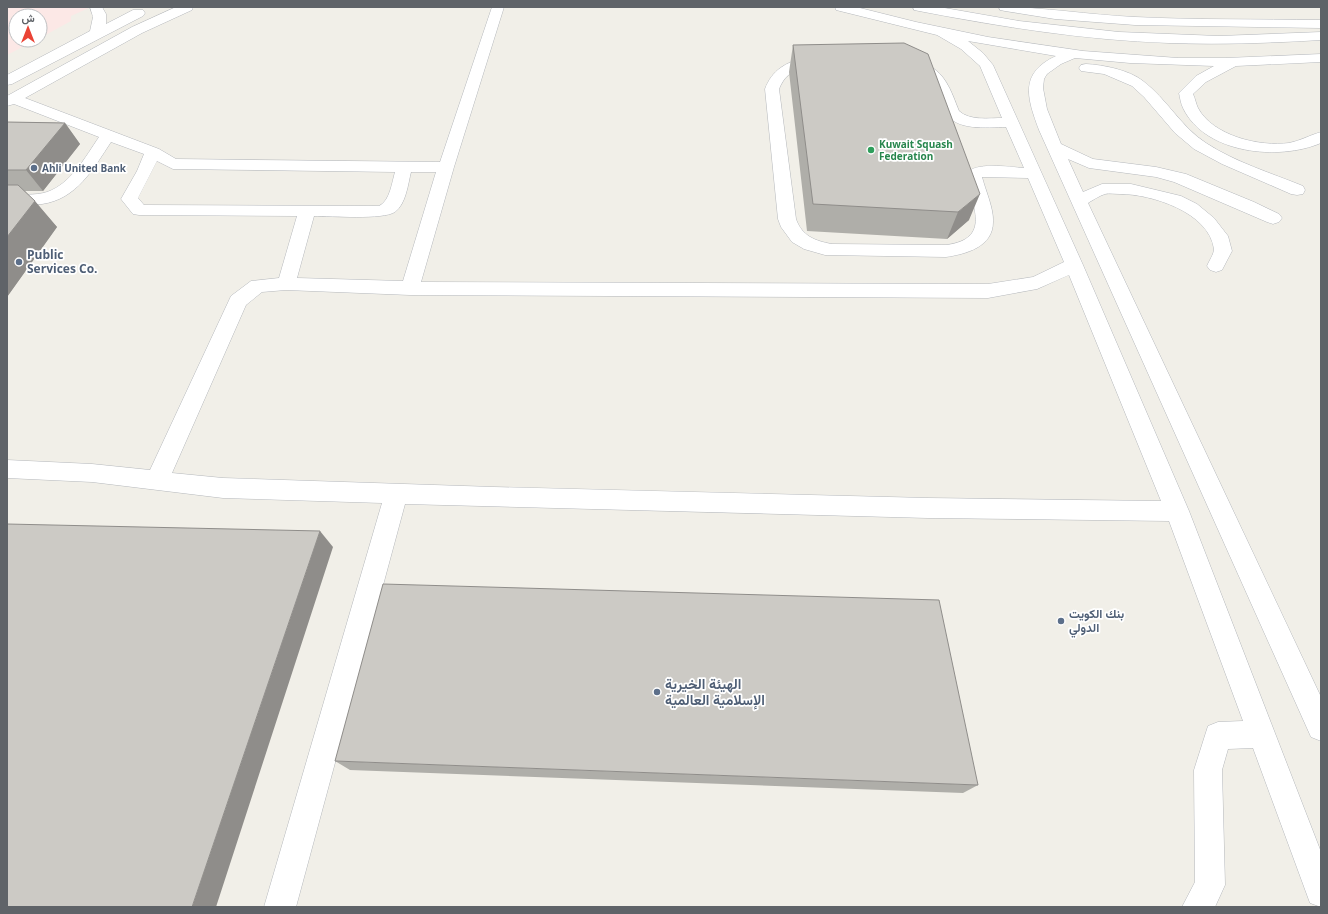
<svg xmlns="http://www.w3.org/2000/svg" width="1328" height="914" viewBox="0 0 1328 914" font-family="'Open Sans',Vazirmatn,sans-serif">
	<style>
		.medical { fill: #fce8e6 }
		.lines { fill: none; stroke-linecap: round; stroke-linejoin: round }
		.minor-casing { stroke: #b5b8bc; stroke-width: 1 }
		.minor { fill: #fff; fill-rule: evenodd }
		.wall { fill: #afaea9 }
		.shaded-wall { fill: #8f8d8a }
		.building { fill: #cccac5; stroke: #8f8d8a }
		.leisure-dot { fill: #2e9e5b; stroke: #fff; stroke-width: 1.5 }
		.service-dot { fill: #5c6f8a; stroke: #fff; stroke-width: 1.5 }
		.labels { text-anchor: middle; stroke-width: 3.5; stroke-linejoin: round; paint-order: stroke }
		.far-leisure-label { font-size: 10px; font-weight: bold; fill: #27864d; stroke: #fff; text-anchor: start }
		.far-service-label { font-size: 10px; font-weight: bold; fill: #4e5e75; stroke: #fff; text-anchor: start }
		.service-label { font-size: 12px; font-weight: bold; fill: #4e5e75; stroke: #fff; text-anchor: start }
		.near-service-label { font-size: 14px; font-weight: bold; fill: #4e5e75; stroke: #fff; text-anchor: start }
	</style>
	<rect width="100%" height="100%" fill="#f1efe8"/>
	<path class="medical" d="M7,7H91L71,16V21L40,38V16H16V40H36L7,55Z"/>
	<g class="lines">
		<g class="minor-casing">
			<path id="minor" d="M90,7H102L106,14V24L133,10H143L145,13L143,16L12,84L7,85V75L90,31L93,17Z
				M176,7H193L192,10L142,33L25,98L159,149L176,159L440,162L492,7H504L454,167L421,282L988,284L1033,277L1064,262L1028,178L982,177C985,189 994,209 993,222C993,247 966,254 946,257L825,255L804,249L792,242L781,227L778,219L765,89C772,70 786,62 805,58C812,57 818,55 824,57L826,60L824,63C804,68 788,67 779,89L796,219C802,236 815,241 832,244L946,245C992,239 973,206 965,175C974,161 1008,167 1024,168L1006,127C987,127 954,132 944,110C939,100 938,88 930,80C923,72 908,70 904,64L906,61C912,60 916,61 922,63C945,70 951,91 959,111C970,121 989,118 1002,118L980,66L961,49L937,35L836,10L835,7H856L916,22L988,37L1083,51L1178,58H1226L1321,54V62L1236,66L1206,82L1193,94C1195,98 1196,104 1198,108C1213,136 1260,147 1289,143C1300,141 1310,135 1321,132V143C1279,161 1205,154 1183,108C1181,104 1180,98 1179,93L1196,76L1214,66L1130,63L1075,58L1061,64L1047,74L1044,79L1043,88L1047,109L1061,144L1093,159L1156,167L1186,174L1254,202L1279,214L1282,218L1279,222L1273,224L1267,222L1174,182L1156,177L1089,168L1068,159L1083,192L1102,184H1131L1181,196L1197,204L1214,218L1228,236L1232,251L1222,270L1216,272L1210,270L1207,266C1209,261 1214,254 1214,249C1209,212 1151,194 1120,194C1115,194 1109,193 1105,194C1099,196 1093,200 1088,203L1321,697V741L1311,737L1039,130C1027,98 1019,73 1056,56L968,41L983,53L993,65L1083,265L1189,511L1321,852V907L1310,903L1253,748L1228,749L1222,770L1225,885L1215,907H1182L1195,882L1194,770L1208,726L1218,722L1243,721L1169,521L928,518L405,504L296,907H264L382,503L223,498L92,482L7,478V460L92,464L150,470L231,296L251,281L279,278L297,216L139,215L133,214L121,199L137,171L144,154L111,142C93,169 77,199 42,204C30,205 18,204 7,204V194C20,194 35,196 47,192C71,184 86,156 99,137L14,104L7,106V96L132,27ZM157,161L173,169L395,172C392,182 390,201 379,206L144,205L138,198ZM411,172H436L403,281L297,278L314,216C331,216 383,220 395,212C406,204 408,184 411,172ZM1069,275L1161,501L928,498L494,487L223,478L172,473L246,305L262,292L286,290L410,295L988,298L1037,289Z
				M913,7H939L1019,21L1119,32L1219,36L1321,32V40C1270,43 1220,45 1169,43C1085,40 1002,27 919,11L914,10Z
				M999,7C1044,7 1089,15 1135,17C1196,20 1258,19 1320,20L1321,28L1135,25L1055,19L1005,11L1000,10Z
				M1086,64C1104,65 1129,70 1143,81C1167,99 1181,127 1206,143C1235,162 1271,173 1303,186L1305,190L1303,194L1297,195L1291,194L1222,164L1194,149L1175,133L1144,97L1132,86L1104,74L1081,71L1079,68L1081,65Z"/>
		</g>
		<use href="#minor" class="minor"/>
	</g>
	<path class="wall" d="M793,45L969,220L947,239L807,231L789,72Z
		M7,122L65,123L80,144L43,191H25L57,227L7,297Z
		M335,761L978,785L963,793L350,770Z"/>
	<path class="shaded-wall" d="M65,123L80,144L43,191L26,170Z
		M980,194L969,220L947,239L958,212Z
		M35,201L57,227L7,297V237Z
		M320,531L333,547L216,907H192Z"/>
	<path class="building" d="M904,43L928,54L980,194L958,212L813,204L793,45Z
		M7,122L65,123L26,170H7Z
		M7,185H18L35,201L7,237Z
		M7,524L320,531L192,907H7Z
		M383,584L939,600L978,785L335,761Z"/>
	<circle class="leisure-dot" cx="871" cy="150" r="4"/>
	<g class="service-dot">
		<circle cx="34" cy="168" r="4"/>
		<circle cx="19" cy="262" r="4"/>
		<circle cx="1061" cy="621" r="4"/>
		<circle cx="657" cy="692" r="4"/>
	</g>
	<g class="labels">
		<g class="far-leisure-label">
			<text x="879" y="148">Kuwait Squash<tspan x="879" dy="12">Federation</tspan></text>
		</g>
		<g class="far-service-label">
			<text x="42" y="172">Ahli United Bank</text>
		</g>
		<g class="service-label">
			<text x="27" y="259">Public<tspan x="27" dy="14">Services Co.</tspan></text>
			<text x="1069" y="618">بنك الكويت<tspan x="1069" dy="14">الدولي</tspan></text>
		</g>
		<g class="near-service-label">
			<text x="665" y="689">الهيئة الخيرية<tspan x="665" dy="16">الإسلامية العالمية</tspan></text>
		</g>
	</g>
	<rect width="1328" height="914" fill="none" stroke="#5f6368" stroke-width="16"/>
	<g transform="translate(28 28)"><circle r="19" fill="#ffffff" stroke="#bfc1c3"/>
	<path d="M0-3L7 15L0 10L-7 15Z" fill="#ea4335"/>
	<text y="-6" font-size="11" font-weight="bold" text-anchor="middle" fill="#5f6368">ش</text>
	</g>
</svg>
